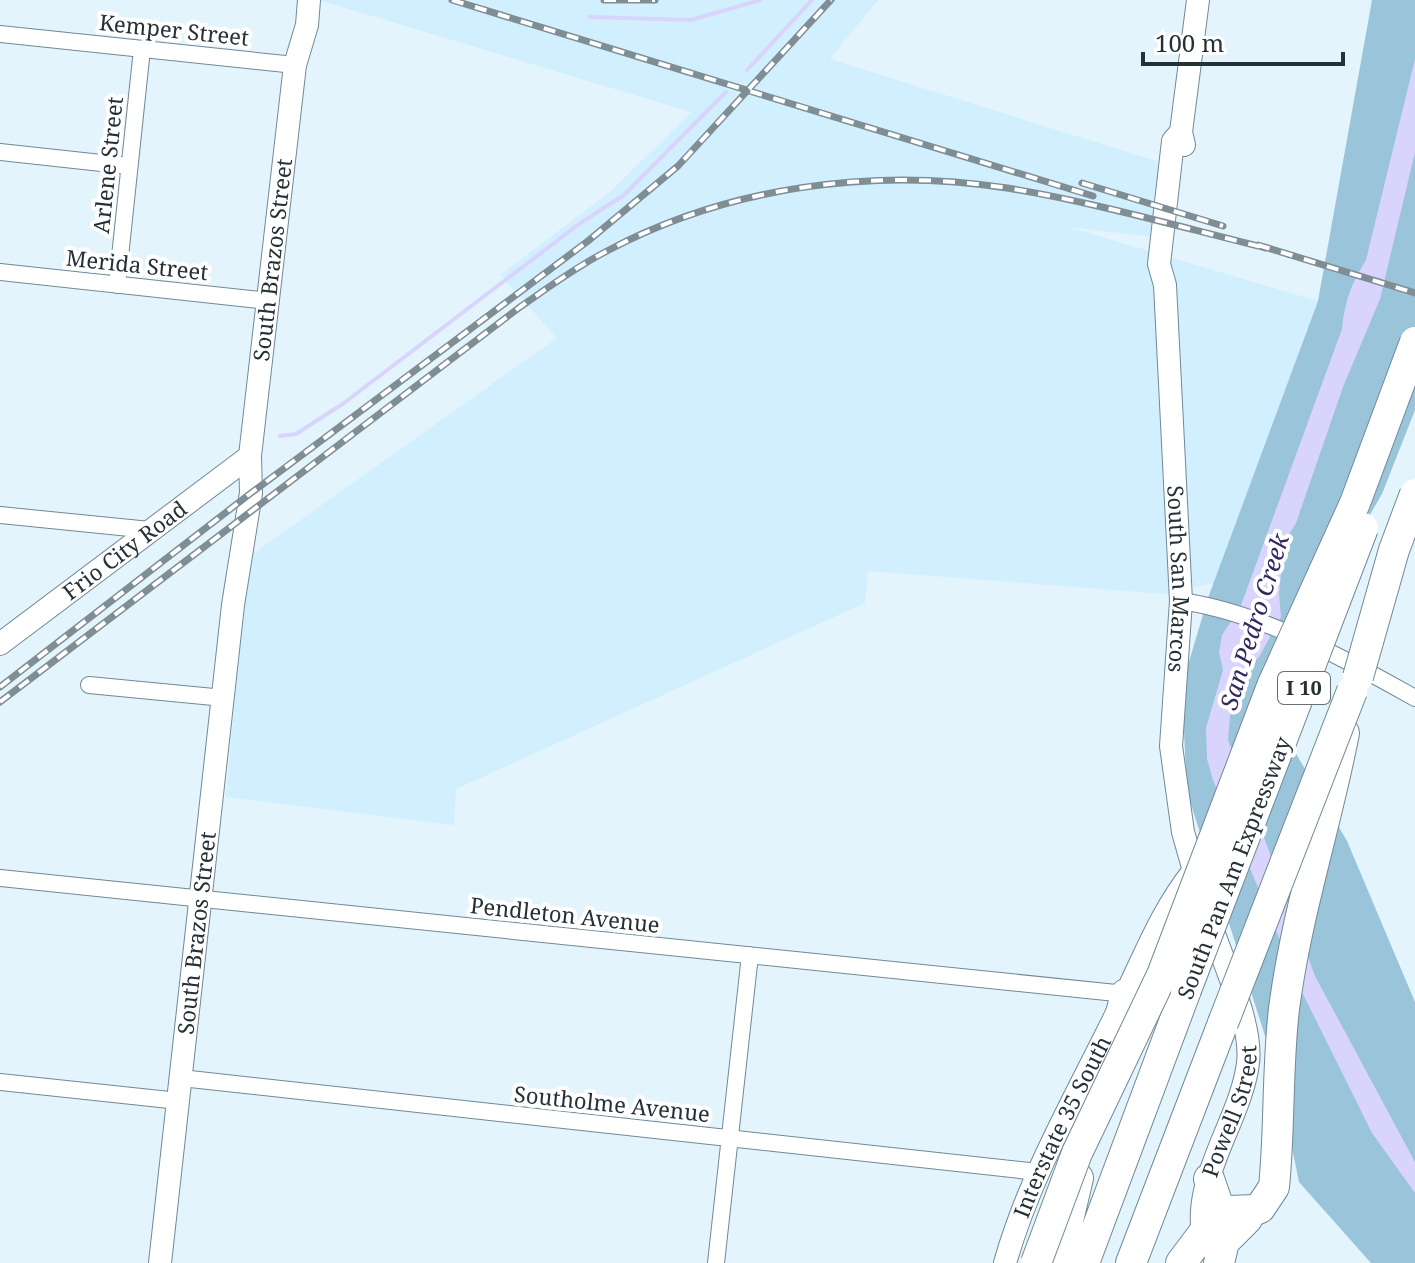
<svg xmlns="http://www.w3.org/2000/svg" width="1415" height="1263" viewBox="0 0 1415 1263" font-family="'Noto Serif',serif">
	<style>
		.built { fill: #d2efff }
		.green { fill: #9ac4da }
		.water { fill: #d8d4fd }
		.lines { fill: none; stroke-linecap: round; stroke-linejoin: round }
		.stream { stroke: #d8d4fd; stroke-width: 4 }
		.street-casing { stroke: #6f8997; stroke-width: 18 }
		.secondary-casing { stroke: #6f8997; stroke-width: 24 }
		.highway-casing { stroke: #6f8997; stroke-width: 32 }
		.street { stroke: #fff; stroke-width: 16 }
		.secondary { stroke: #fff; stroke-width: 22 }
		.highway { stroke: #fff; stroke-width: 30 }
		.rail-casing { stroke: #7f8d94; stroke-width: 7 }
		.rail { stroke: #fff; stroke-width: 4; stroke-dasharray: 12; stroke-linecap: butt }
		.highway-bridge-casing { stroke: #6f8997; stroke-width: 32; stroke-linecap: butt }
		.highway-bridge { stroke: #fff; stroke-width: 30 }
		.labels { text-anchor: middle; stroke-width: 8; stroke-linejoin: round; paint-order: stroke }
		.shield { fill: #fff; stroke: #676f72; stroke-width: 2 }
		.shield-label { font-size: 20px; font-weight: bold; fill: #263136 }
		.street-label { font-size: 22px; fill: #263136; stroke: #fff }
		.water-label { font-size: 24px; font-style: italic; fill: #352762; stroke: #fff }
	</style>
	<rect width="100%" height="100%" fill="#e3f4fd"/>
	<path class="built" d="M319,0H878L830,59L1166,164L1155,237L1068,227L1318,301L1214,583L1165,594L868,571L865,603L456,789L454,825L226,797L247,558L557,338L500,275L610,192L691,112Z"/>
	<path class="green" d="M1372,0H1415V410L1382,494L1316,607L1284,733L1347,841L1415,1002V1263H1371L1299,1182L1276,1070L1187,792L1183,712L1188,665L1208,598L1318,301Z"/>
	<path class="water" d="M1415,59V152L1380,299L1343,387L1296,523L1284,543L1279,594L1281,617L1259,657L1246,670L1230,716L1228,740L1315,976L1415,1162V1193L1372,1133L1300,988L1213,780L1207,759L1206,728L1223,670L1219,652L1222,635L1240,608L1342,329C1345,301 1351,284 1366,260Z"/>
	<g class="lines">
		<path class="stream" d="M590,17L691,20L760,0
			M747,70L812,0
			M280,436L296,434L344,403L579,224L624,195L726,92"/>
		<g class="street-casing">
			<path id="street" d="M0,34L295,65
				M0,152L129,166
				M0,272L269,301
				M117,285L142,49
				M0,515L150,530
				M1181,601C1262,613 1344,658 1415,698
				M89,685L224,698
				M0,878L1126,994
				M181,1078L1038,1172
				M0,1082L179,1101
				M716,1263L750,955"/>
		</g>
		<g class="secondary-casing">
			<g id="secondary">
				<path id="s1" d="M1181,132L1173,141L1159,264L1165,285L1181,601L1171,746L1183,832L1198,885"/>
				<path d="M1184,145L1181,132L1198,0"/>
				<path id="s2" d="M0,644L250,456"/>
				<path id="s3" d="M1206,1246C1186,1186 1241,1122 1248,1063C1253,1024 1222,960 1210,922"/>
				<path id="s4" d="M160,1263L233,605L251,493L250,456L295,65L307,25L309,0"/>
				<path id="s5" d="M1005,1263C1032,1168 1084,1083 1126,994C1147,950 1163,909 1194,870"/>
			</g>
		</g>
		<g class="highway-casing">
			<path id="highway" d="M1105,1077L1126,994
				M1209,1179L1219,1208L1229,1211L1254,1210
				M1058,1263L1078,1178
				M1084,1263L1186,990
				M1131,1263L1223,1023
				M1181,1263L1202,1235L1260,1208L1274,1187C1280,1128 1277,1068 1284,1009C1296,915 1326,826 1344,733
				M1219,1263L1224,1242L1247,1219"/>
		</g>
		<use href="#street" class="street"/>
		<use href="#secondary" class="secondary"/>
		<use href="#highway" class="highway"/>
		<g class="rail-casing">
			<path id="rail" d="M452,0L1093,196
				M604,0H655
				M1082,183L1223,226
				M1258,245L1415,293
				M0,687L251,493L588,241L678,166L831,0
				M0,702L520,307C549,287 576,267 607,251C727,187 872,167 1007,188C1094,202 1180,227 1266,248"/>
		</g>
		<use href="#rail" class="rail"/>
		<g class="highway-bridge-casing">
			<path id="highway-bridge" d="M1358,677L1394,550L1415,494
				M1186,990L1363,528
				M1223,1023L1352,691
				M1036,1263L1077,1153L1162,975L1272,686L1355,503L1415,342"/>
		</g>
		<use href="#highway-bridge" class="highway-bridge"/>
	</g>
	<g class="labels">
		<rect class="shield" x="1278" y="672" width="52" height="32" rx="6"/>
		<g class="shield-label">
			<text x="1304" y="695">I 10</text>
		</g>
		<g class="street-label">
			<text transform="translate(174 30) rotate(6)" y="8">Kemper Street</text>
			<text transform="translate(108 165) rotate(-84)" y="8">Arlene Street</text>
			<text dy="8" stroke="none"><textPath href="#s4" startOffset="1010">South Brazos Street</textPath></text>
			<text transform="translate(137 265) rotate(6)" y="8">Merida Street</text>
			<text dy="8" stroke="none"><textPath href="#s2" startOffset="156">Frio City Road</textPath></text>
			<text dy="8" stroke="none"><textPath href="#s1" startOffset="452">South San Marcos</textPath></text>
			<text transform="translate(1234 868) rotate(-69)" y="8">South Pan Am Expressway</text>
			<text transform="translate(565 915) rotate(6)" y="8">Pendleton Avenue</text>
			<text dy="8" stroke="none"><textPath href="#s4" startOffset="332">South Brazos Street</textPath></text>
			<text transform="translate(612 1104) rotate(6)" y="8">Southolme Avenue</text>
			<text dy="8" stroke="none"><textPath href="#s3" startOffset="140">Powell Street</textPath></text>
			<text dy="8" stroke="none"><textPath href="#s5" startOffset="148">Interstate 35 South</textPath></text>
		</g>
		<g class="water-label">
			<text transform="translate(1255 622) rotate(-73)" y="8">San Pedro Creek</text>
		</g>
	</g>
	<path d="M1143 52v12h200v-12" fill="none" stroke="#263136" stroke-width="4"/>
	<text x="1155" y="52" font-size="24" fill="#263136" stroke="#ffffff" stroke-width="6" paint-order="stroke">100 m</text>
</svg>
